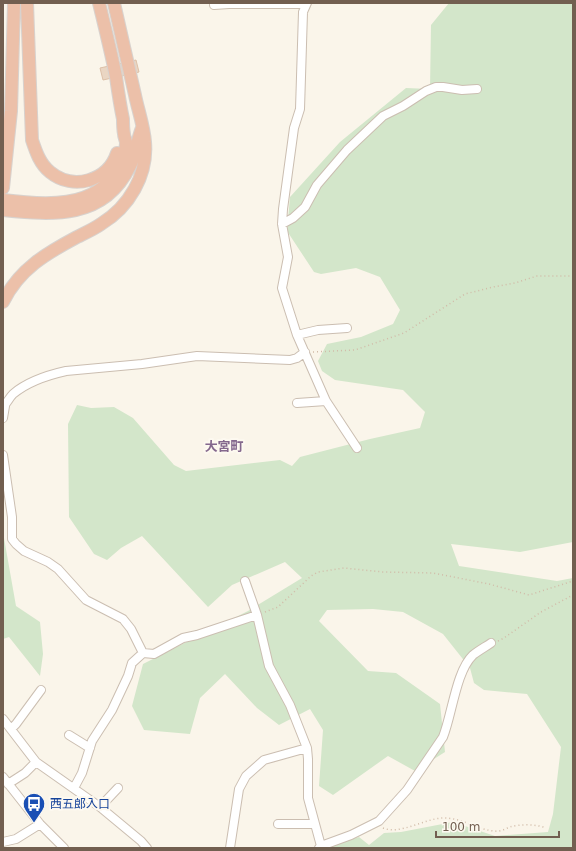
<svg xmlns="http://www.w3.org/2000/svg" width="576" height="851" viewBox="0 0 576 851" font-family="'DejaVu Sans','Noto Sans JP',sans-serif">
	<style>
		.green { fill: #d3e6ca }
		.building { fill: #ead6c3; stroke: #ddc0a7 }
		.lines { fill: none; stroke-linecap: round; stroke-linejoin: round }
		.minor-casing { stroke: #cbbeb1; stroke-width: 10 }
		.highway-casing { stroke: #d8d2ce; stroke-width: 14 }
		.path { stroke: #d1bba8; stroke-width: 1.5; stroke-dasharray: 1 3; stroke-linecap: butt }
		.minor { stroke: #fff; stroke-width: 8 }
		.highway { stroke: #ecc0a9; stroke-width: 12 }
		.labels { text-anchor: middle; stroke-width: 4; stroke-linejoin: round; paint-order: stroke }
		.transit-label { font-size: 12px; fill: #164399; stroke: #fdf9f0; text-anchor: start }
		.neighbourhood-label { font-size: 13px; font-weight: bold; fill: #84688d; stroke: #fdf9f0 }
	</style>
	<rect width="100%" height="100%" fill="#faf5ea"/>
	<path class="green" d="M449,3H573V542L520,552L451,544L459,566L557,581L573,578V848H327L359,837L369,845L384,833L401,832L453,822L495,836L548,832L553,814L561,747L527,694L484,690L474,683L470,668L443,634L403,612L373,609L327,610L319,621L368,671L396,673L440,704L445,752L415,771L388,756L333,795L319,786L323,730L310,709L279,725L257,708L225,674L200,698L190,734L144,730L132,706L143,664L248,611L302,578L285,562L232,585L208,607L142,536L121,548L107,560L94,554L69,517L68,424L77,405L91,408L114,407L133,418L174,465L186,471L280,460L292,466L300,457L370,439L420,428L425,412L403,390L335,380L322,371L318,361L327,344L361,337L393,324L400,310L380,277L356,268L321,274L314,272L287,231L290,197L340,142L406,88L430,89L431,25Z
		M3,537L4,538L16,606L40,622L43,654L40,676L9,637L3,639Z"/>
	<path class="building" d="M136,60L139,72L103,80L100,68Z"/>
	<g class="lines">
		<g class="minor-casing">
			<path id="minor" d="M307,3L303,12L300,109L294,128L283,209L282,224L288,257L282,288L297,335L326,401L357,448
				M214,5L229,4H306
				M282,224L293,218L305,207L317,185L347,150L383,116L403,106L426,91L436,87H443L462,90L477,89
				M297,335L318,330L347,328
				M297,403L326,401
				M3,407C7,403 9,398 13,394C27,382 48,375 66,371L142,364L197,356L290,360L297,358L305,352
				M3,418L5,406
				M3,455L12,517V539L16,544L24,551L48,562L58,569L86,600L123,619L131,629L143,653
				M245,581L257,615L269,666L290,705L307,748L308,759V798L321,846
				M3,719L36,762L100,807L141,841L147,848
				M11,729L16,724L41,690
				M69,735L90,748
				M3,777L40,824L64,848
				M8,784L25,773L36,762
				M74,788L82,773L92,741L112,710L128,676L132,663L143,653L154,654L183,638L197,635L257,615
				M100,807L118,788
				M278,824H315
				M3,842L16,839L40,824
				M230,848L239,789L246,776L264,760L307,748
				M319,848L321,846L351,835L379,821L407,790L443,737C452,715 456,671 473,655C478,651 485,647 491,643"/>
		</g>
		<g class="highway-casing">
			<path id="highway" d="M27,3L32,140C36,152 40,164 50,172C73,191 108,181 117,153
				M3,188L11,111L14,3
				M3,200C42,205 96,210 118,169C122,161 126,151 126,143C126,140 124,137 124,134C123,129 123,124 123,119C120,105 118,91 116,77C111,52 105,28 99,3
				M3,210C53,215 104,220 130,166C136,154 137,140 142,128
				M3,302C19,269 47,253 77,237C85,233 94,229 101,224C129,207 148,175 145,142C144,127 138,110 135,95C128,64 121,34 114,3"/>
		</g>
		<path class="path" d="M313,352L355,350L404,333L465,294L493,287L515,283L537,276H573
			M265,612L278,607L311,576L318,572L344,568L383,572L433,573L489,584L529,595L573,581
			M498,641L504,638L541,612L573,595
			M383,828C400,835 424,819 442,818C461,817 477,830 495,831C500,832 505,829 510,827C520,824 536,824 546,828"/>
		<use href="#minor" class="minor"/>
		<use href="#highway" class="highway"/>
	</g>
	<defs>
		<g id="bus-pin" transform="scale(1.15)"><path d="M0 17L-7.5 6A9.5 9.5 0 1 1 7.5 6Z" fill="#1a4fb4" stroke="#fdf9f0"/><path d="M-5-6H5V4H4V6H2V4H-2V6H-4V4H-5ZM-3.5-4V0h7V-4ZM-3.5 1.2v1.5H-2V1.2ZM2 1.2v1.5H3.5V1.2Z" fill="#fff"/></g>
	</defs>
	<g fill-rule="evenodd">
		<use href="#bus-pin" x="34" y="804"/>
	</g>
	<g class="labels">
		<g class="transit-label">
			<text x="50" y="808">西五郎入口</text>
		</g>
		<g class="neighbourhood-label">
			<text x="224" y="451">大宮町</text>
		</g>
	</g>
	<rect width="576" height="851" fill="none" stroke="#725f50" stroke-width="8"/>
	<path d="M436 831v6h123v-6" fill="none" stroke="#725f50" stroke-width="2"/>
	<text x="442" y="831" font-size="12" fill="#725f50" stroke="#fdf9f0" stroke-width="3" paint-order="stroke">100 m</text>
</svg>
